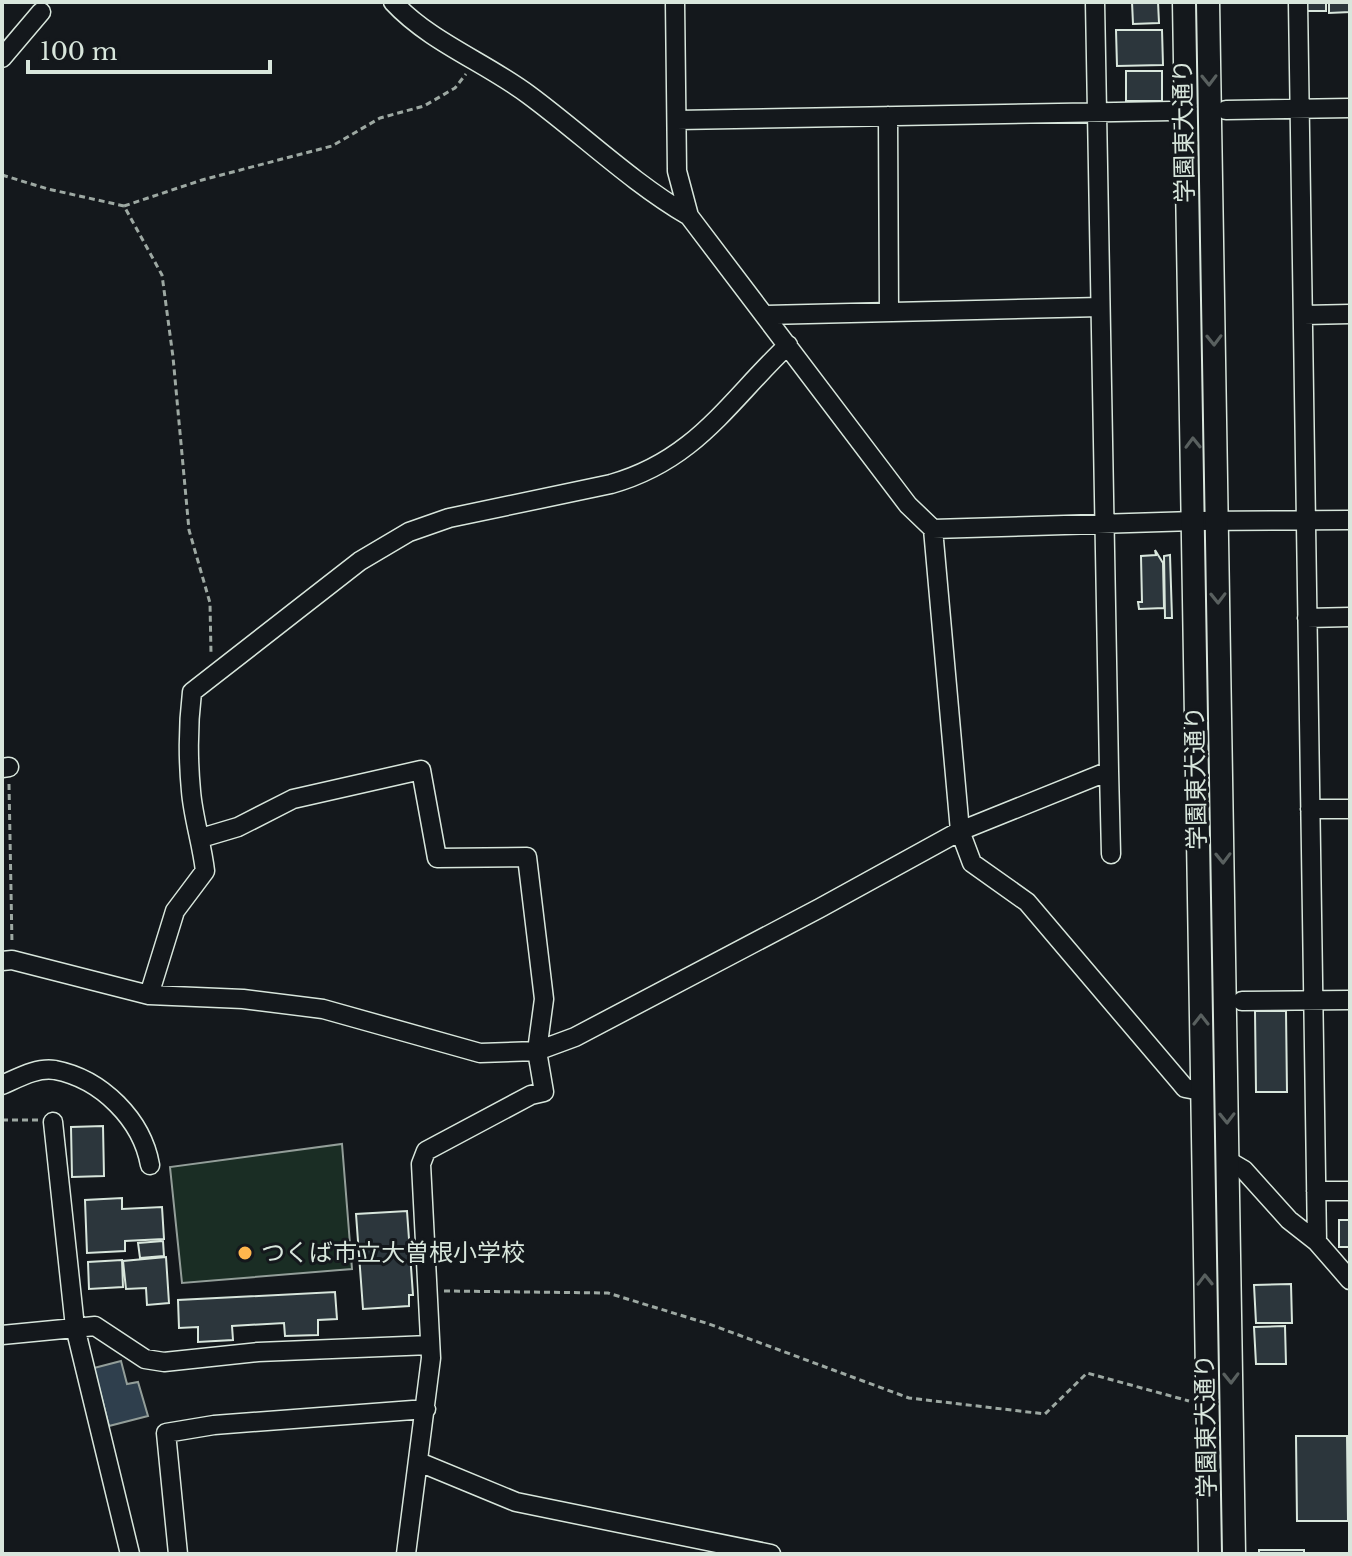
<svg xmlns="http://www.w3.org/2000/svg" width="1352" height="1556" viewBox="0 0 1352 1556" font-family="'Libre Baskerville','Noto Sans JP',serif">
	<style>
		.green { fill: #1a2d24; stroke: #939e99; stroke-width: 2 }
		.water { fill: #2f3f4d; stroke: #939e99; stroke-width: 2 }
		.building { fill: #2c363c; stroke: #d8e6dc; stroke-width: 2 }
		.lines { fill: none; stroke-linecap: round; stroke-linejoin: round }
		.minor-casing { stroke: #d8e6dc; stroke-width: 21 }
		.major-casing { stroke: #d8e6dc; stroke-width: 25 }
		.path { stroke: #9da8a2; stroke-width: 3; stroke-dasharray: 6 4; stroke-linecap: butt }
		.minor { stroke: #14181c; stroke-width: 18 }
		.major { stroke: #14181c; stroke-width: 22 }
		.oneway { stroke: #59605f }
		.poi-dot { fill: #ffb74d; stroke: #14181c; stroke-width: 3 }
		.labels { text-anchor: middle; stroke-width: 6; stroke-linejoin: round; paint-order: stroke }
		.street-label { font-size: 24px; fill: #d8e6dc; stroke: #14181c }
		.poi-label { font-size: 24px; fill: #d8e6dc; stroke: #14181c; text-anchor: start }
	</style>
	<rect width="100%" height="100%" fill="#14181c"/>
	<path class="green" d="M342,1144L352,1269L182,1283L170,1167Z"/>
	<path class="water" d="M121,1361L127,1384L138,1382L148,1416L109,1426L94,1368Z"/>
	<path class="building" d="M1132,2H1158L1159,23L1133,24Z
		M1306,2H1326V11H1306Z
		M1329,2H1350V12L1329,13Z
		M1116,30H1162L1163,65L1117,66Z
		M1126,71H1162V101H1126Z
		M1155,550L1163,563L1164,608L1139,609L1138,602H1142L1141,556L1156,555Z
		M1170,555L1172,618H1165L1164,556Z
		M1255,1011H1286L1287,1092H1256Z
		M103,1126L104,1176L72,1177L71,1127Z
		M122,1198V1209L162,1207L164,1239L125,1241V1251L87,1253L85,1200Z
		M407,1211L413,1295H409V1306L363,1309L356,1214Z
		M1339,1220H1350V1247H1339Z
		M163,1241L164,1256L140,1258L138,1243Z
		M166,1257L169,1303L147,1305L146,1288L126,1289L123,1261Z
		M122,1260L123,1287L89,1289L88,1262Z
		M1291,1284L1292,1323H1256L1254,1285Z
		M335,1292L337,1319L318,1320V1335L285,1336L284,1323L232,1326L233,1340L198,1342V1327L179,1328L178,1300Z
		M1285,1326L1286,1364H1256L1254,1327Z
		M1296,1436H1347L1348,1521H1297Z
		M1259,1550H1304V1554H1259Z"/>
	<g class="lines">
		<g class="minor-casing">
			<path id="minor" d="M393,2C430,42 485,62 529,95C583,135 631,182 689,216
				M675,2L677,171L689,216L908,505L933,529L960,831L972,863L1027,902L1180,1082L1185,1088L1201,1091
				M1298,2L1317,1242
				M2,58L41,12
				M1226,110L1350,108
				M888,116L889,312
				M677,120L1172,111
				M766,315L1100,307
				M1304,315L1350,314
				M933,529L1194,521L1350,520
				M1307,618L1350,617
				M2,768L9,767
				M1109,771L1111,854
				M1310,809H1350
				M201,838L238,827L293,799L421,770L437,858L527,857L544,999L537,1051L544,1092L531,1095L426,1151L421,1164L431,1358L406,1554
				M2,961L12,960L149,995L243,999L323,1009L480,1053L537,1051L575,1037L820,908L960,831L1109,771L1095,2
				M149,995L175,911L205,871C202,844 193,817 191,791C188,759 188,725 192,692L360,561L409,532L449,518L611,484C696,460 728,402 788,345
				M1242,1001L1350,1000
				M2,1085C18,1078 37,1067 55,1070C102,1079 142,1120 150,1165
				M53,1122L75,1327L130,1554
				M1227,1160L1244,1170L1289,1220L1317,1242L1350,1280
				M1316,1191H1350
				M2,1335L95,1326L145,1359L164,1362L258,1352L430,1345
				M419,1462L516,1502L771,1554
				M178,1554L166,1433L214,1425L426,1409"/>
		</g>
		<g class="major-casing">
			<path id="major" d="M1184,2L1210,1554
				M1208,2L1234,1554"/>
		</g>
		<path class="path" d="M2,175L48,189L124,206L162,275L173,357L189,530L210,603L211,654
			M124,206L202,180L332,146L380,118L424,106L455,88L466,74
			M9,784L12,944
			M2,1120H38
			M444,1291L608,1293L709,1324L909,1398L1045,1414L1087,1373L1189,1401"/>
		<use href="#minor" class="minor"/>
		<use href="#major" class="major"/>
	</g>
	<defs><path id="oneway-chevron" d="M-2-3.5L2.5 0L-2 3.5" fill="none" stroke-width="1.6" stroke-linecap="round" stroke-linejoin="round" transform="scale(2)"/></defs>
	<g class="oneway">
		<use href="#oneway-chevron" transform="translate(1209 80) rotate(89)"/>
		<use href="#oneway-chevron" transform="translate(1214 340) rotate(89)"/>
		<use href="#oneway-chevron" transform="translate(1193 443) rotate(-91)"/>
		<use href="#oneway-chevron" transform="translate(1218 598) rotate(89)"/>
		<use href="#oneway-chevron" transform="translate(1223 858) rotate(89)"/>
		<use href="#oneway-chevron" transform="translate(1201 1020) rotate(-90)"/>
		<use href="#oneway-chevron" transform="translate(1227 1118) rotate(89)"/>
		<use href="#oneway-chevron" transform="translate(1205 1280) rotate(-91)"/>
		<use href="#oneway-chevron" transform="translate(1231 1378) rotate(89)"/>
	</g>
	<circle class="poi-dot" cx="245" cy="1253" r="8"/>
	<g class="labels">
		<g class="street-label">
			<text transform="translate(1184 131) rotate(-91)" y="8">学園東大通り</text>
			<text transform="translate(1196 778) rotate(-91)" y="8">学園東大通り</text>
			<text transform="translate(1206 1426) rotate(-91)" y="8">学園東大通り</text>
		</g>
		<g class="poi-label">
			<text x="261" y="1261">つくば市立大曽根小学校</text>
		</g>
	</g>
	<rect width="1352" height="1556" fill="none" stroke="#d8e6dc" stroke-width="8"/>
	<path d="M28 60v12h242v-12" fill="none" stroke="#d8e6dc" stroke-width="4"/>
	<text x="40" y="60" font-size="24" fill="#d8e6dc" stroke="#14181c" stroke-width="6" paint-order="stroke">100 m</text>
</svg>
